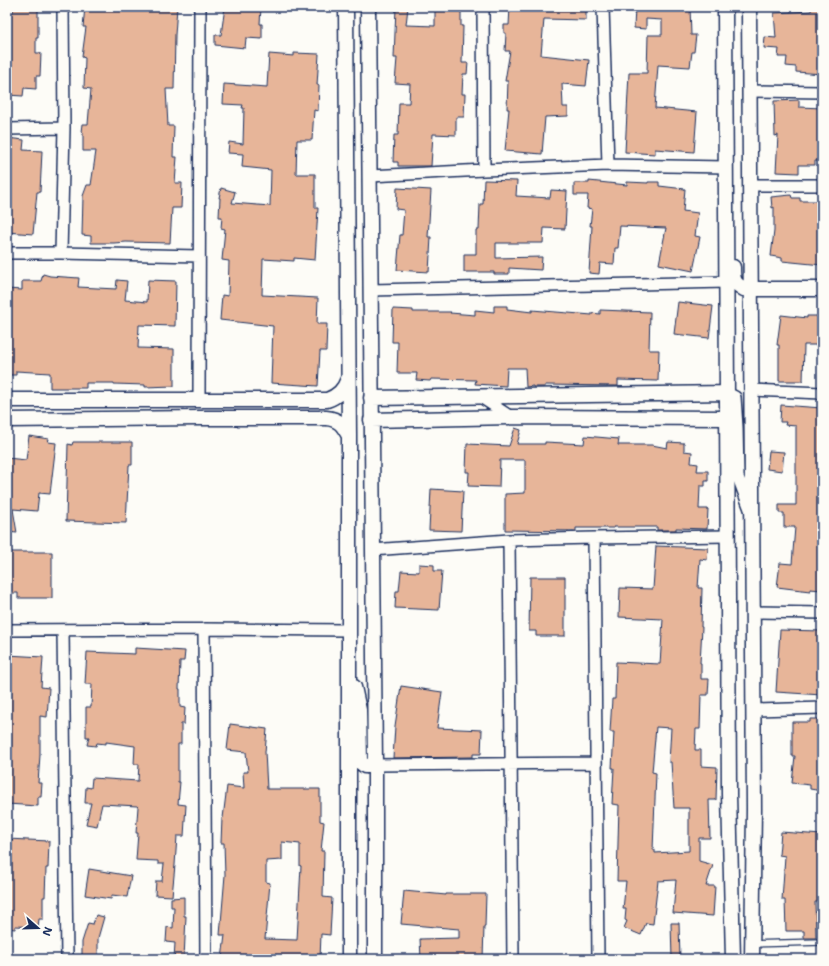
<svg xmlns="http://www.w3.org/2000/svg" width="829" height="966" viewBox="0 0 829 966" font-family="'Shantell Sans',sans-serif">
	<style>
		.building { fill: #e7b599; stroke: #1b2f5e; fill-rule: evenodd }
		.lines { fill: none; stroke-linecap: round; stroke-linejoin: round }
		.service-casing { stroke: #1b2f5e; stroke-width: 8 }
		.minor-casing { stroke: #1b2f5e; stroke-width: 14 }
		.tertiary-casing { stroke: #1b2f5e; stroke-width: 17 }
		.service { stroke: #fdfcf7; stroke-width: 5.5 }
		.minor { stroke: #fdfcf7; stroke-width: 11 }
		.tertiary { stroke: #fdfcf7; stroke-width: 14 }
	</style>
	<rect width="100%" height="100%" fill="#fdfcf7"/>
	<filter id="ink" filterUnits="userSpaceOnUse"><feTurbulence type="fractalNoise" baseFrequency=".025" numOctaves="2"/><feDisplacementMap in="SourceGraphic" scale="8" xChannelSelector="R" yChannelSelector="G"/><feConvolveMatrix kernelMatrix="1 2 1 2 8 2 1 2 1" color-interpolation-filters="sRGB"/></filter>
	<g filter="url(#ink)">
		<path class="building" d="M13,7H38V38H36V53H41L40,76H36V89L24,88L23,96L7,95V12H13Z
			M85,7H177L175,35L174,89H166L168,126H174L173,157H177L175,183H182L181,208H172L170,243L126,242L114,243H91V236L82,235L83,196L87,185H91L96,151H83V132H81L82,124H88L91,89L84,88L85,58L82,57L86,27H83Z
			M225,7H261L260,24H262V39L246,38L245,48L215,45V35H221Z
			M396,7H408L406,25L435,26V7H461V26H463L462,63H468L467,74H463L462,94H465L464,117H456V135L433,134L431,166H398V162H393L394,135H398L399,103H409L410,84L395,83L397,58H394Z
			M510,7H586V20L544,19L541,55L589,60L586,86L562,84L563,107H568V116L545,117L542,154L505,151L509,109H507L508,81H505L510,51H505L506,33H504V25H509Z
			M635,7H690L691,35H696L694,52H692L690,67L658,65L655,108L697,112L694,152L655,149V154L625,152L629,73H647L648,35H662V20L646,19V29L634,28Z
			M812,7H822V74L796,72V67L786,66L787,57H778L779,49L764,48L765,37L776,38L774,13L811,11Z
			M294,53L319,54L317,85H319L318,111L314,110L312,140H297L296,174H315V208H318L315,260L294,258V261L263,259L262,295L318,298L317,324H327L326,351H320L318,386L271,383L273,326L220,320L222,295L228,296L229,261L222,260L225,229L221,228L222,217H219L220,198H219L221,188L235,192L232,203L270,206L271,170L242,167L243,154L228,153L229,142L243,144L244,108H242L243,105L223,104L224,84L267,87L269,54L294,56Z
			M799,100V107L822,108L821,161H815V165H799V173L776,172L778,135L775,136L774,101Z
			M7,138L24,140L23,150L42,151L40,192H37L33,234L7,232Z
			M484,180L517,181L516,196L550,198L551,190L567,191L565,229L544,228L543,243H496V258L542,257L541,270L509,268V274H494V272H464V254H476V230H479L480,204H483Z
			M589,181L627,185V182L648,183V182H659V186L685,189L683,211L698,213L695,236L700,237L693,271L659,264L666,228L620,226L618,248H615L614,264L600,263L599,274L589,273L592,226H590L592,209L587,208L588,195H574V183H589Z
			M397,188L431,190L428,237H431L429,272L397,270L400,235H402L404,210L396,209Z
			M791,195L792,198H800V201H822V265L782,261V258L771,256L774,231V207L772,208L771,197Z
			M43,274L50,276L79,278L78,287L116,289L117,280L127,281L125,300L147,302L148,280L176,281L175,326L139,325L138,348L174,349V386L145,387V385L114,384V383H86V388H50V373L16,371V375H7V289L22,290V281H41Z
			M678,302L713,306L709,338L674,334Z
			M494,306H507V309L532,312V310L592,315V313L600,314V310L650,312L649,350H659L658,381L618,380V386L545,385V387H533V386L526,387L525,368H507L506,386L475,384L476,380L431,379L430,381L416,380L417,373H397L398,342H392L393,309L413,310V312H451L450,313L475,315V310L494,312Z
			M781,315L807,318V316H820L822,317V345H804L803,381H779V345H777Z
			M781,405L822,408V590L810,589V591L777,587L780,563L792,564L795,527H784V513H779V505H796V426L785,425L786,422H780Z
			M515,428L521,430L517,444H545V442L584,444L585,436L619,439L618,445H652L667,448L668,442L684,443V451L692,452L691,463L698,464L697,471H708V481H705V486H700L699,509H708L707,529L676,528V530H657V527H614V528H576V531L505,530V494L525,493V460H500L499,487L468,486L469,472H466L467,444L509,446Z
			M29,436L49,439L48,442L56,443L50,494L39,493L37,511L13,509L17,533L7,532V458L26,460Z
			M73,442H132V465H129L126,523L66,521L68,444L72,445Z
			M769,451L784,452L782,471L767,469Z
			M431,489L463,491L461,531L429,530Z
			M656,546L708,548L707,560L700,559L698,588H702L701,627H702L700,663H701V679H709L708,695H701L700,729H696L695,750H701V766L717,767L716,800H709L710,838H699V861L713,865L706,886H715L713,916L673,913L676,880L658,881L653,924L646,923L641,935L624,928L627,921L625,920L626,909H623L626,881H617L619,805L612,804L614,768H612L614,732H610L612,699H615L616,662L660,664L663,619L619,617L620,588L653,589ZM656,727L671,728L669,762H671L674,808H689V851L655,853V850H653L656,773L652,772Z
			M7,552H52V598H18V593H7Z
			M419,564L434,565V571H442L439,610L395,608L396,591H399L401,571L419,572Z
			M530,577H565V636H536V631H529Z
			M780,630L822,631V695L776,692Z
			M135,648L185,651L184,661H180L179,689H180V707L185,708L184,724H181V744H178V782H180L178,804L186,805L184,836H177L175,865L172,896L155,895L156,881H162L164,864H158V861L136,860L138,833H136L138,807L137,806L102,804L97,826L86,824L91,803H85L86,787L91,788L92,778L138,781L139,764H134L135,746L106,742V744L97,743L96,746L87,745L89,737H86V707H91L92,684H85L87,652L135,654Z
			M7,655L43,657L41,687L49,688L47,717L40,716V755L38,783H42L41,797H38V806L7,804Z
			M401,686L442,692L437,728L482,730L481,754H473V757L393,758L395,726Z
			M810,719H822V791L810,789V785L792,783L795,756H792V722H810Z
			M230,724L267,729L265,752L267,789H320V821L324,822L321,851H324L323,897L332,898L330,935L321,934L320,959H222L225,935H220L225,875L224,843H221L222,818H223L227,786L244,788L243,772H248L246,752L227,750ZM282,842L300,844V866H301L297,940L265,939L270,883L266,882V861L282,860Z
			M781,832L822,835V902H815L816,938H804V931H786L785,900H782L785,856L779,855Z
			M7,839L49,841L48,868H46L45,897H43V919H39L38,927L15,926V929L7,928Z
			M89,869L131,876L127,897L112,895L111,899L85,895Z
			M404,891L446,895V894H486L485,926H484L483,959H421L420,939L459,938V929L401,924Z
			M184,897V916H186L184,959H174L175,943L166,942L167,927L173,928L174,907H171V898Z
			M96,915L104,917L98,938V959H82V942L88,923L93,924Z
			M671,923H679L680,959H672Z"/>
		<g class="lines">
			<g class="service-casing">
				<path id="service" d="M752,944L822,942"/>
			</g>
			<g class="minor-casing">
				<path id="minor" d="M483,7L484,170L608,165L726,167
					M603,7L608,165
					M749,91L822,92
					M7,129L64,128
					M370,176L484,170
					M750,185H822
					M7,253H61L199,256
					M61,253L64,128L63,7
					M371,290L727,282
					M752,390L822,393
					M727,393L735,397L737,427L738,477L750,509
					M479,396L511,417
					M199,400L200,7
					M594,538L598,959
					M509,540L513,959
					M372,550L509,540L594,538L728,536
					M753,612L822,613
					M7,630L204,629
					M63,630L67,959
					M753,710L822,708
					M375,765L596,763
					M206,959L204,629L348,630"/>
			</g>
			<g class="tertiary-casing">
				<path id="tertiary" d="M346,7L349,436V959
					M368,7L375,765V959
					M725,7L729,794L733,959
					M749,7L754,809L752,959
					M733,267C733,279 733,283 744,289H822
					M371,398L727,393
					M7,400H327C338,396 344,390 348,379
					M7,420L200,418H326C339,419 343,425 349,436
					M371,420L511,417L727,418
					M354,687L359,710L360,762L365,766L375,765"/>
			</g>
			<use href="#service" class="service"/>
			<use href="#minor" class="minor"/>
			<use href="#tertiary" class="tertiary"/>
		</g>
	</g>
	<rect width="829" height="966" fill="none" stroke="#fdfcf7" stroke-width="24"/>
	<rect x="12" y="12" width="805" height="942" fill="none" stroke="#1b2f5e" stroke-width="1.5" filter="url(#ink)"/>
	<g transform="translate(38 928) rotate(110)" stroke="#fdfcf7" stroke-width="3" paint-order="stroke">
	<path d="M0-3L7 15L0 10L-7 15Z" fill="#1b2f5e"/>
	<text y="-6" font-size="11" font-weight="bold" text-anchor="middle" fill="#1b2f5e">N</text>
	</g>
</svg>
